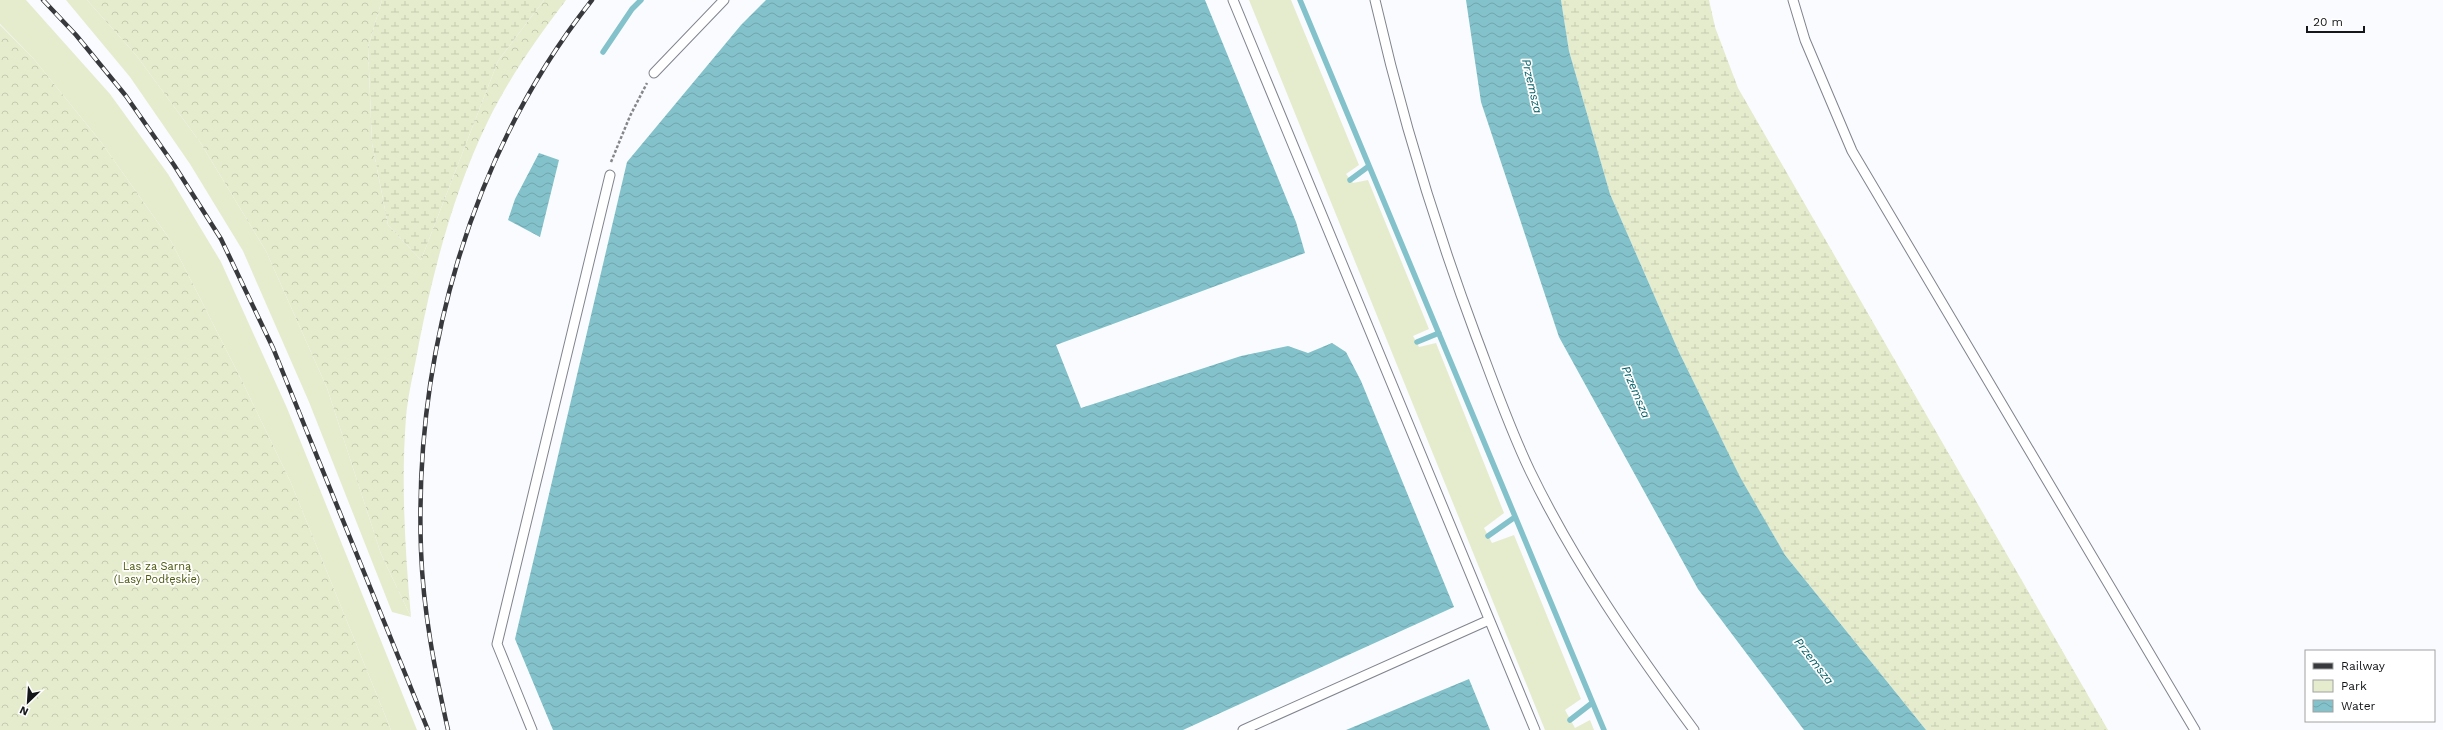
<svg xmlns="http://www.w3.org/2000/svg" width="2443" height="730" viewBox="0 0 2443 730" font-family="'Work Sans',sans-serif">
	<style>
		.green { fill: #e5eccd }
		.forest { fill: url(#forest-crowns) }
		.wetland { fill: url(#wetland-marsh) }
		.water { fill: url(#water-waves) }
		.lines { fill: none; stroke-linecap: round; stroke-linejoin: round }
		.stream { stroke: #83c2ca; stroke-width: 5.5 }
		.service-casing { stroke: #80848e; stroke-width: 11 }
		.path { stroke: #858689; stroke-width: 2.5; stroke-dasharray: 3 2; stroke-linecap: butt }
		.service { stroke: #fff; stroke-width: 9 }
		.rail-casing { stroke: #37393c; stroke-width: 4.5 }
		.rail { stroke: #fff; stroke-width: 3; stroke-dasharray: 9; stroke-linecap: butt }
		.labels { text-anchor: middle; stroke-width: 3.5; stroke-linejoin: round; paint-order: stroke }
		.park-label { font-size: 11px; fill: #4d580c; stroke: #fff }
		.water-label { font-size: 12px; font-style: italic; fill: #016069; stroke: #fff }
	</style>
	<defs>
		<pattern id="forest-crowns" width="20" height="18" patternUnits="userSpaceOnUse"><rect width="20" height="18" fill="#e5eccd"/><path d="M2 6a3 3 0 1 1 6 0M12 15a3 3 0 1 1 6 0" fill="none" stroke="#c4caaf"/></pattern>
		<pattern id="wetland-marsh" width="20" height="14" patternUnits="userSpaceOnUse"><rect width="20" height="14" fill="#e5eccd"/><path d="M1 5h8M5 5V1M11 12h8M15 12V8" fill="none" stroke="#c4caaf"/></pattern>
		<pattern id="water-waves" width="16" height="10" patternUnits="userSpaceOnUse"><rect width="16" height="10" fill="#83c2ca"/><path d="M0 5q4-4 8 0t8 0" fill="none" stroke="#70a6ad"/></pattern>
	</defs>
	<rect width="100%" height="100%" fill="#fafbfe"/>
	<path class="green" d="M0,0H26L110,94L168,174L221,262L287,408L417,730H391L291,483L242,381L171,241L101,142L33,58L0,24Z
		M66,0H87L136,55L200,142L266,251L327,388L381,554L411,617L392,612L309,402L243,251L190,164L130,77Z
		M1249,0H1291L1359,165L1346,174L1353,183L1368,180L1429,329L1413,336L1419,347L1436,343L1504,513L1484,528L1492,543L1514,535L1581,699L1565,710L1575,728L1590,720L1594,730H1545Z"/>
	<path class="forest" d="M87,0H382L368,47L372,143L388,225L421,260L498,61L544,0H566C537,38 509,78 488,121C454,191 434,267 419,343C415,367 408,393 406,417C401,484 405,550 411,617L381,554L327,388L266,251L200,142L136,55Z
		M0,25L33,58L101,142L171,241L242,381L291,483L391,730H0Z"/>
	<path class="wetland" d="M382,0H544L498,61L421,260L388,225L372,143L368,47Z
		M1561,0H1709L1715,27L1738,88L2108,730H1926L1785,555L1740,478L1678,350L1610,194L1569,51Z"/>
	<path class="water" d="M766,0H1205L1296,222L1305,253L1056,345L1081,408L1241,356L1288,346L1308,353L1332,343L1346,352L1361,381L1454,607L1183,730H553L515,639L627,162L741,25Z
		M1466,0H1561L1569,51L1610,194L1678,350L1740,477L1785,555L1926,730H1804L1698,589L1559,337L1481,102Z
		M539,153L559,160L540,237L508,220L515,199Z
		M1469,679L1490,730H1346Z"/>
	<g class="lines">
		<path class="stream" d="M1300,0L1604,730
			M603,52L632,9L641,0
			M1350,180L1369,166
			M1417,342L1439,333
			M1488,536L1515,517
			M1570,720L1592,703"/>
		<g class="service-casing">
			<path id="service" d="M1233,0L1535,730
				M1375,0C1401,114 1435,226 1476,336C1493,381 1509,427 1530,471C1574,562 1634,649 1694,730
				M1793,0L1805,40L1852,151L2195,730
				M654,73L724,0
				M532,730L497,644L610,175
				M1243,730L1489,620"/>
		</g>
		<path class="path" d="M611,162L630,116L647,83"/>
		<use href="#service" class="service"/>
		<g class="rail-casing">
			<path id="rail" d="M43,0L76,35L126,96L174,165L221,239L273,348L428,730
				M448,730C435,671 423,611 421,550C414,356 470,154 592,0"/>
		</g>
		<use href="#rail" class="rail"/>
	</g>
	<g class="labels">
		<g class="park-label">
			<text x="157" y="570">Las za Sarną<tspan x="157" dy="13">(Lasy Podłęskie)</tspan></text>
		</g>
		<g class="water-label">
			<text transform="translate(1532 86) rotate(77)" y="4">Przemsza</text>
			<text transform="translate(1636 392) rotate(67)" y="4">Przemsza</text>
			<text transform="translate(1814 661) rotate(52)" y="4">Przemsza</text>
		</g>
	</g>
	<rect x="2305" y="650" width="130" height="72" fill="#ffffff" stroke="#a1a2a3"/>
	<rect x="2313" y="663" width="20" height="6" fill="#37393c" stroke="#a1a2a3"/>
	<text x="2341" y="670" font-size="12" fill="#141619">Railway</text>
	<rect x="2313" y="680" width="20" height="12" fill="#e5eccd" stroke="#a1a2a3"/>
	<text x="2341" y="690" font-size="12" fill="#141619">Park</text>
	<rect x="2313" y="700" width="20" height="12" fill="url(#water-waves)" stroke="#a1a2a3"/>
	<text x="2341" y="710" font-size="12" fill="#141619">Water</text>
	<g transform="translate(28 702) rotate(205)" stroke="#ffffff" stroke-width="3" paint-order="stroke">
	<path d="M0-3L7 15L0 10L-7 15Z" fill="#141619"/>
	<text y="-6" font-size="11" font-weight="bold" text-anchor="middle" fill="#141619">N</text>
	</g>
	<path d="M2307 26v6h57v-6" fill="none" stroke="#141619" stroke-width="2"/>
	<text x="2313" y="26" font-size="12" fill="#141619" stroke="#ffffff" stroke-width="3" paint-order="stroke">20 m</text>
</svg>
